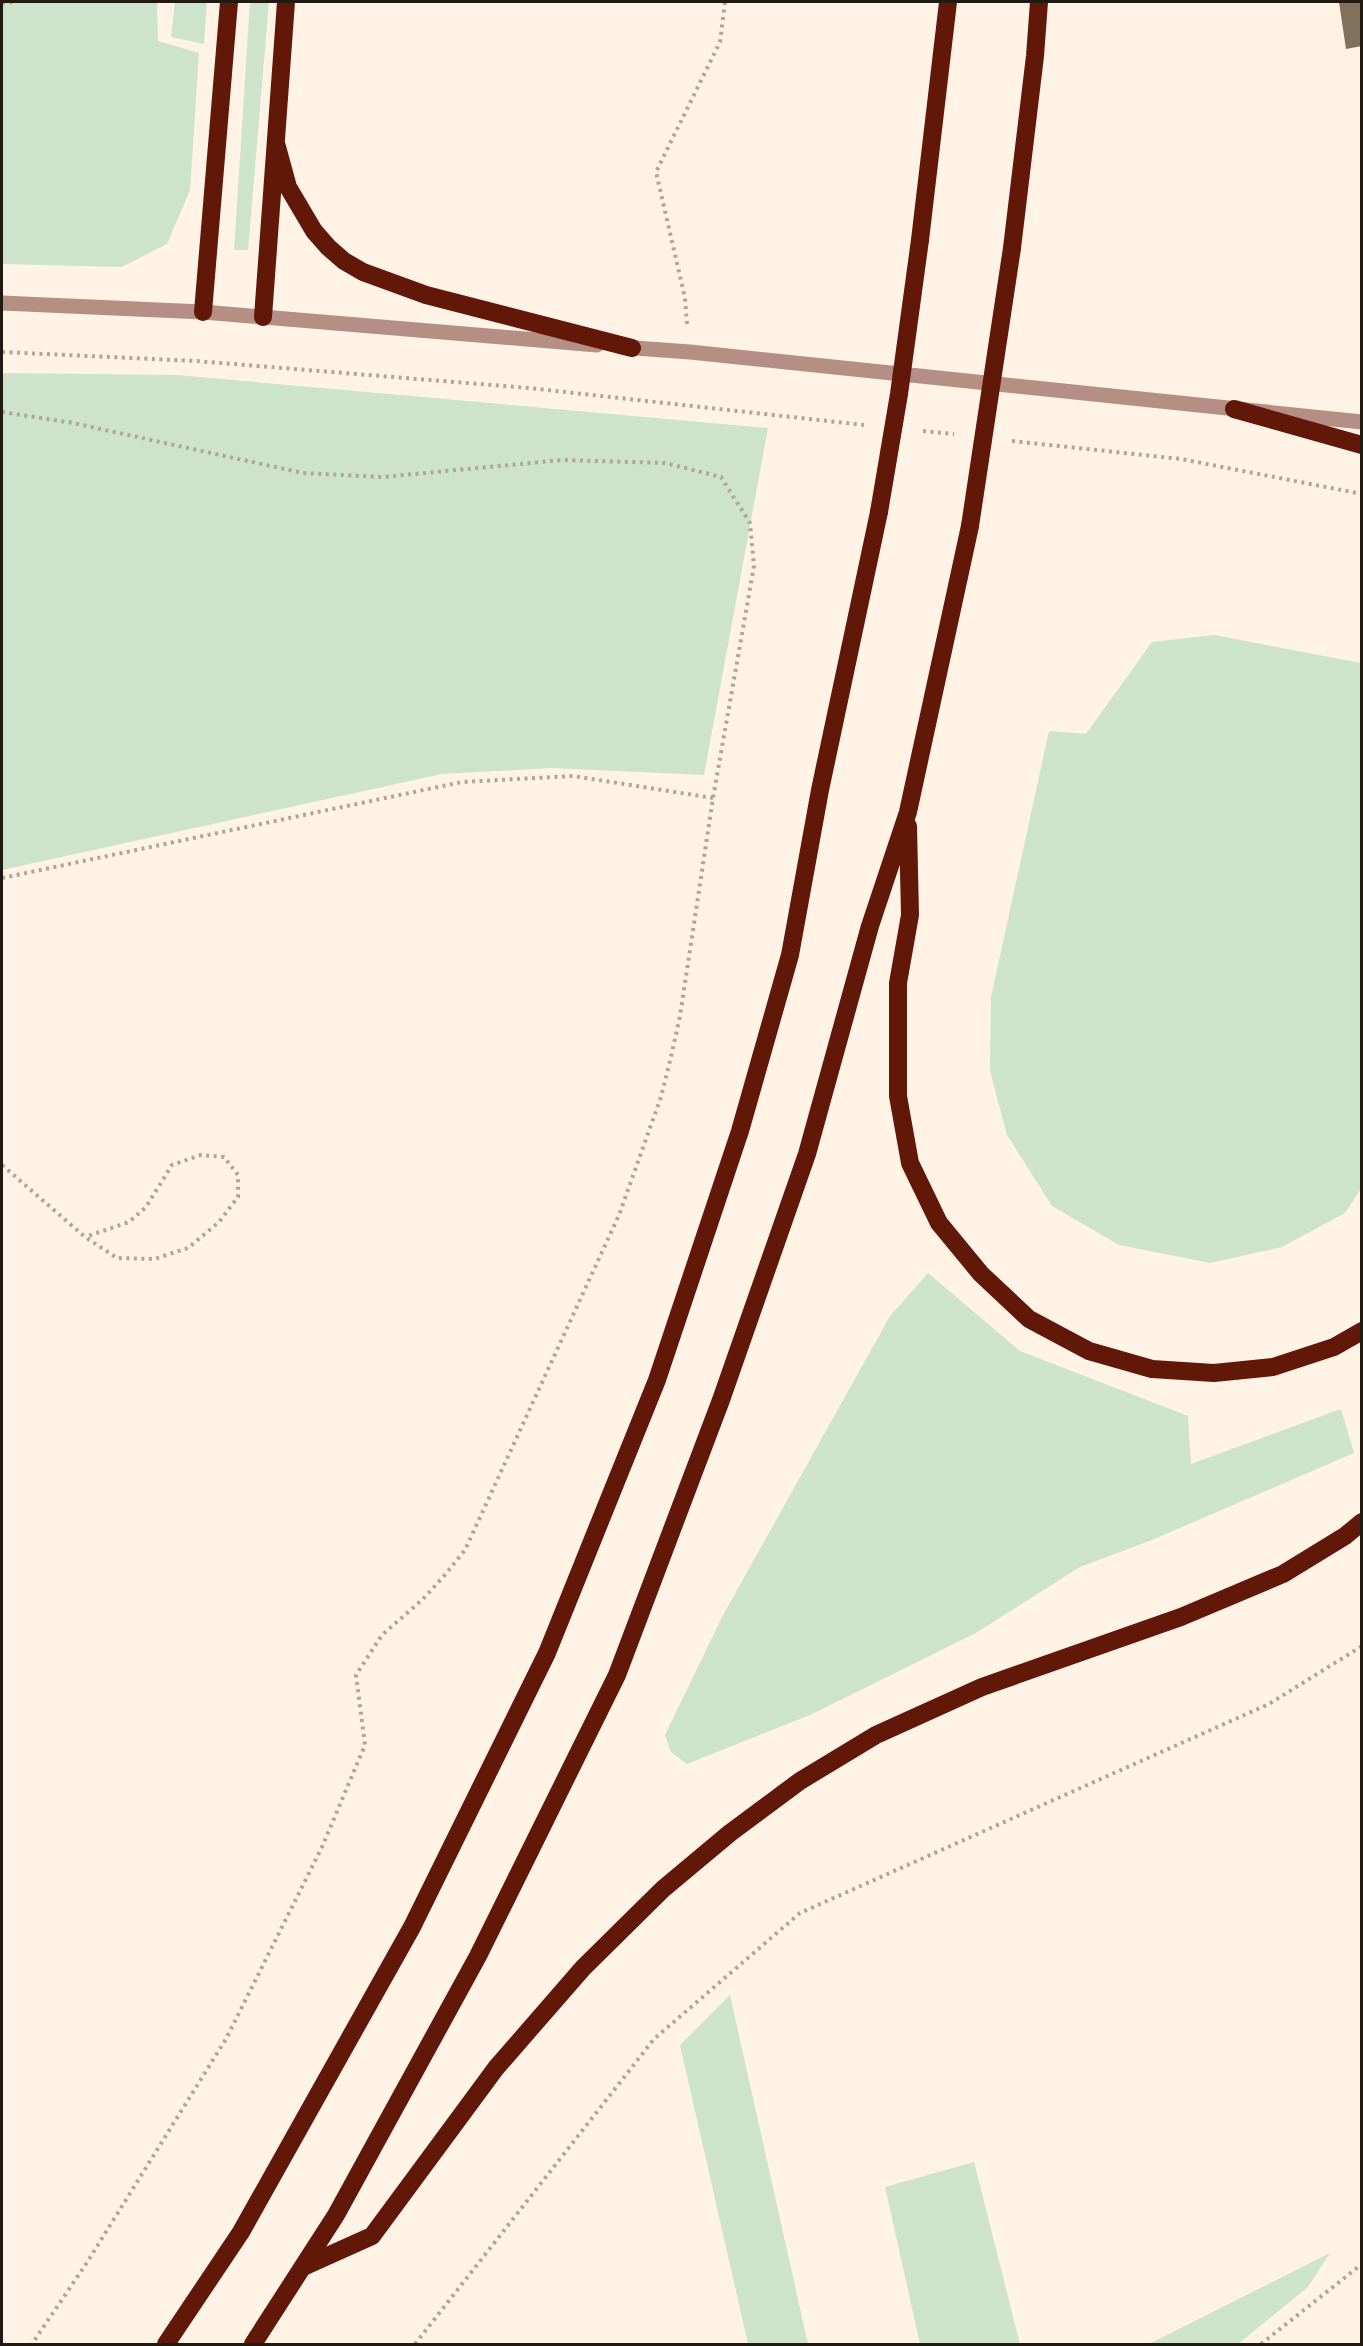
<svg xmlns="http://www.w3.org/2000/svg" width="1363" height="2346" viewBox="0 0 1363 2346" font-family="Quicksand,sans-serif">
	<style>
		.green { fill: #cde4cb }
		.building { fill: #81705c }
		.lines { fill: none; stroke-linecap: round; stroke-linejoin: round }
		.path { stroke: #afa599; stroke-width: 4; stroke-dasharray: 3 4.5; stroke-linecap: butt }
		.minor { stroke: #b58f86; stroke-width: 15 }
		.highway { stroke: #621809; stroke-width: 18 }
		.highway-bridge { stroke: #621809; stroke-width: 18 }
	</style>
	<rect width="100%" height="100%" fill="#fff3e5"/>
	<path class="green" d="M2,2H157L158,41L199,53L190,190L167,244L122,267L2,264Z
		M175,2H207L204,44L171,37Z
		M250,2H269L248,250H234Z
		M2,373L177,375L768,428L704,775L552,768L442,774L2,870Z
		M1214,635L1361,663L1362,1187L1345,1213L1282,1247L1210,1263L1119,1245L1052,1206L1007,1135L990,1071L991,997L1049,731L1086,734L1152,642Z
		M928,1273L1020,1351L1188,1416L1191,1464L1341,1409L1354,1453L1152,1540L1080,1567L976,1633L810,1715L687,1764L671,1752L665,1735L722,1617L890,1316Z
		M730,1995L808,2344H748L680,2045Z
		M974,2162L1020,2344H920L885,2187Z
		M1330,2253L1308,2287L1238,2344H1149Z"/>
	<path class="building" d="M1339,2H1362V46L1346,49Z"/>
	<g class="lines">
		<path class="path" d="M2,3L16,2
			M687,324L685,298L656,172L720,42L725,2
			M2,352L196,361L529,388L864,425
			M2,412L73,423L303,473L383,477L562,460L665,463L721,477L750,523L754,566L713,798L680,1016L671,1057L661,1097L619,1215L465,1550L444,1576L422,1600L382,1635L356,1675L365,1745L322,1847L226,2039L86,2264L32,2344
			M923,431L954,434
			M1012,441L1181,459L1362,494
			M2,878L462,782L573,776L713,798
			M2,1165L85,1237L117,1258L154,1259L188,1248L219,1222L238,1197V1175L224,1157L201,1155L172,1165L146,1207L129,1222L85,1237
			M415,2344L654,2039L800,1913L1269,1704L1362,1646
			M1261,2344L1362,2264"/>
		<path class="minor" d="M2,303L203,312L597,345
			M621,347L690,352L1362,422"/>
		<path class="highway" d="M276,143L288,187L314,231L328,247L344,261L363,272L426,295L632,348
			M920,240L948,2
			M1012,248L1035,56L1039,2
			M203,312L229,2
			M263,317L286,2
			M1234,409L1362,445
			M908,826L910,915L898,983V1096L910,1163L939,1223L981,1274L1029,1319L1089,1351L1152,1369L1214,1373L1273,1367L1334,1347L1362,1331
			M303,2267L372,2236L496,2068L583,1968L663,1889L730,1833L800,1781L876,1735L982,1687L1181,1617L1283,1574L1345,1536L1362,1522
			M166,2344L241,2232L412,1927L547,1653L657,1380L740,1131L790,955L820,790L879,512
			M253,2344L336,2215L478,1956L617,1675L721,1400L807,1154L870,926L908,812L970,526"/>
		<path class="highway-bridge" d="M879,512L899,394L920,240
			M970,526L1012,248"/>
	</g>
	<rect width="1363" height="2346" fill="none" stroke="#211a12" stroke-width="6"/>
</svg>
